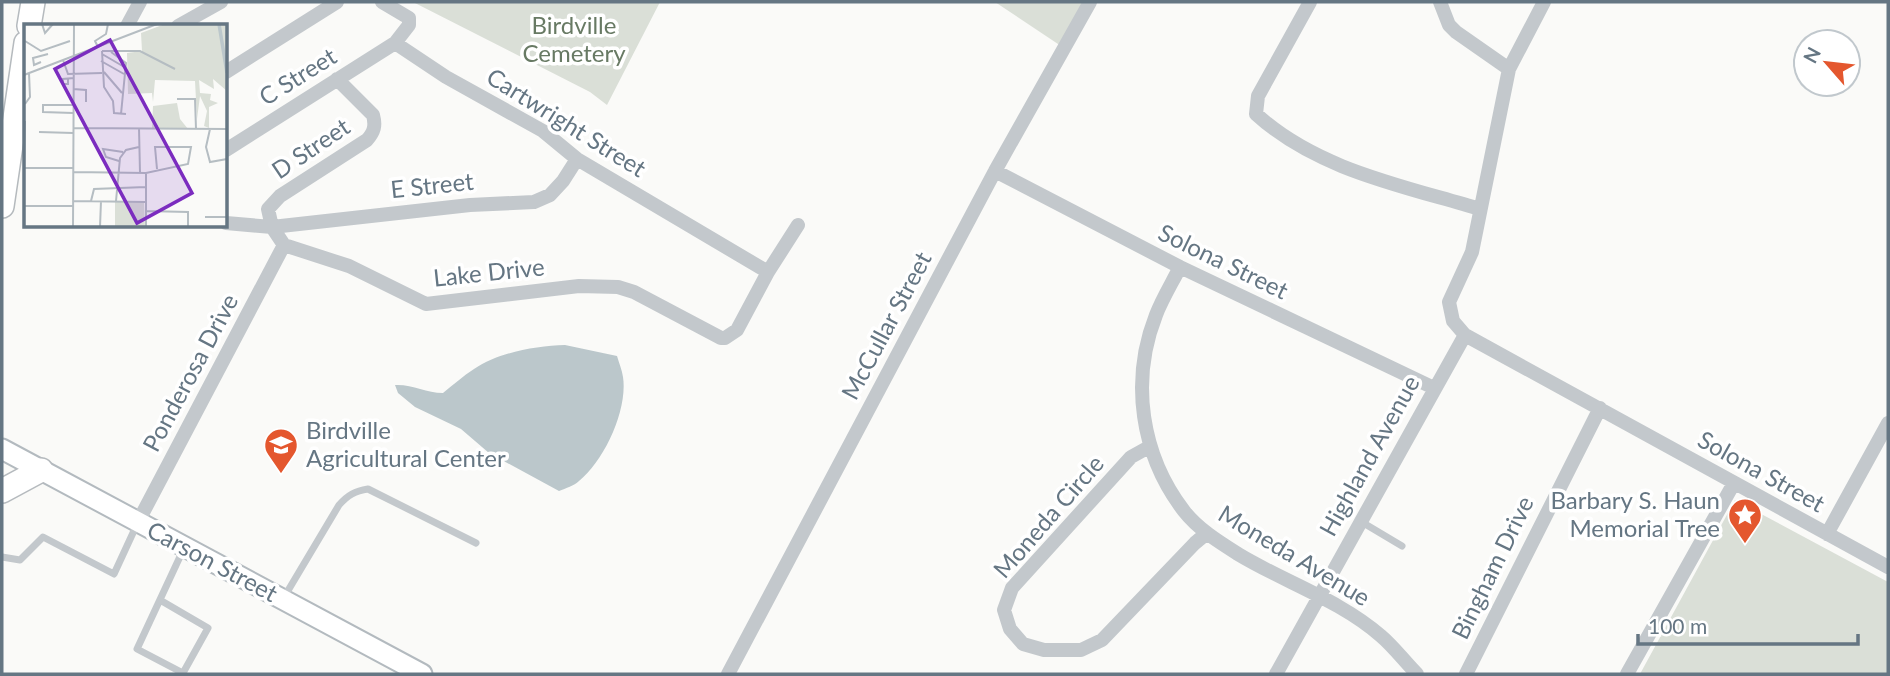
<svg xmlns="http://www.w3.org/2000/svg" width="1890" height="676" viewBox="0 0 1890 676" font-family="Lato,sans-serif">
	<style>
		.green { fill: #dadfd7 }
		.water { fill: #bbc7cb }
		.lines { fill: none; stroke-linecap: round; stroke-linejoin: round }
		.secondary-casing { stroke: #b3babf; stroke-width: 23 }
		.primary-casing { stroke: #b5babe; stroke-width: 26 }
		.lane { stroke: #c3c8cc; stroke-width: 7 }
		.street { stroke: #c3c8cc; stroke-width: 14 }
		.secondary { stroke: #fff; stroke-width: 19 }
		.primary { stroke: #fff; stroke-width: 23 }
		.labels { text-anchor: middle; stroke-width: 7; stroke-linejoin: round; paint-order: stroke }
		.park-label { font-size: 24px; fill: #687a64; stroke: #fff }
		.street-label { font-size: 24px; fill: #657683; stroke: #fff }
		.poi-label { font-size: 24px; fill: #657683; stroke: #fff; text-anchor: start }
		.inset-river { fill: none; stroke: #bbc7cb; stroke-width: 3.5 }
		.inset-road { fill: none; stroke: #b5bdc2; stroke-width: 2 }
		.view { fill: #7b2cbf; fill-opacity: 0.15; stroke: #7b2cbf; stroke-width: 3.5 }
		.inset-edge { fill: none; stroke: #657683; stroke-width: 3.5 }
	</style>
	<rect width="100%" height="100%" fill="#fafaf8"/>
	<path class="green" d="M413,2H660L607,105L590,92Z
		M995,2H1090L1064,48Z
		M1735,500L1888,582V674H1640Z"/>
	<path class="water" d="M565,345L617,356C619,363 622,370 623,377C628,410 604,461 579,481C574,486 566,488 559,491L489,453L461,429L415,407L398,393L395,385C412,384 426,393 443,393C453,385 463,376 474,369C499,352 536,346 565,345Z"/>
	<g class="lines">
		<g class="secondary-casing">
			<path id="secondary" d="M2,449L422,674"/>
		</g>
		<g class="primary-casing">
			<path id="primary" d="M29,26L33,2
				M2,206L26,43
				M2,491L41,470"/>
		</g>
		<path class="lane" d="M1360,521L1402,546
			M2,557L20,560L43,537L114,574L138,522
			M283,599L339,505C348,495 355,491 368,489L476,543
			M160,600L208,628L183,673L137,649L184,548"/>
		<path class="street" d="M1310,2L1258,96L1256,114C1317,170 1404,186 1480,209
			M1440,2L1449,25L1456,32L1509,69
			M1544,2L1509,69L1472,252L1449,302L1453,321L1465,335L1888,567
			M127,26L140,2
			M178,26L221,2
			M395,43L446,77L543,131L577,159L768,272
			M226,72L337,2
			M337,79L373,115C376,126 374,132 367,140L280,196L268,209L272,227L470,205L534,202L550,195L563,181L577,159
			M226,150L395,43L409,25V18L382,2
			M995,171L1180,267L1434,388
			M226,223L272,227L284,245L349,266L426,304L579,286L618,287L634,292L721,338H725L737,330L768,272L798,225
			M1180,267C1172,283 1162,299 1156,315C1130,381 1141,455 1184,511C1198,529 1219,542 1238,554C1284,582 1340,600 1381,636C1394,647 1405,662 1417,674
			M1149,447L1131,457L1012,588L1004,610L1010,629L1023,644L1044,650H1081L1102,640L1195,543L1207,533
			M138,522L284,245
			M1827,534L1888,423
			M728,674L995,171L1090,2
			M1276,674L1465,335
			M1466,674L1600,408
			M1627,674L1734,483"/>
		<use href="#secondary" class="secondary"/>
		<use href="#primary" class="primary"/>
	</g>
	<defs>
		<g id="school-pin" transform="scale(1.75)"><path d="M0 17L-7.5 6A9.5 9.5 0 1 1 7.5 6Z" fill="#e4572e" stroke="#fff"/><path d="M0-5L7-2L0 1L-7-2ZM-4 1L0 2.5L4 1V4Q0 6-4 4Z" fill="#fff"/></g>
		<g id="sight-pin" transform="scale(1.75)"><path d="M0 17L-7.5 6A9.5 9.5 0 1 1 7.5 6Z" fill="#e4572e" stroke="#fff"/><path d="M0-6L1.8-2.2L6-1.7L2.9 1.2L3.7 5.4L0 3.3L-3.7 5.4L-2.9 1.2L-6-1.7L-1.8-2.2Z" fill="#fff"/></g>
	</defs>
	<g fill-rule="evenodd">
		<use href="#school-pin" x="281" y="445"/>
		<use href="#sight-pin" x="1745" y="515"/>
	</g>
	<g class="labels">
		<g class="park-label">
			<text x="574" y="34">Birdville<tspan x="574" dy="28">Cemetery</tspan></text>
		</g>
		<g class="street-label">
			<text transform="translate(298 77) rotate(-32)" y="8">C Street</text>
			<text transform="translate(566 123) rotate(32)" y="8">Cartwright Street</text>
			<text transform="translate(311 149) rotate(-34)" y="8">D Street</text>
			<text transform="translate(432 186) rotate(-6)" y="8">E Street</text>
			<text transform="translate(1223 262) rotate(26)" y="8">Solona Street</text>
			<text transform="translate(489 273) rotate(-6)" y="8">Lake Drive</text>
			<text transform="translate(887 326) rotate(-62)" y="8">McCullar Street</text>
			<text transform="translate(191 373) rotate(-62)" y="8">Ponderosa Drive</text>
			<text transform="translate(1370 456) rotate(-61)" y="8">Highland Avenue</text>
			<text transform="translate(1761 472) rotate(29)" y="8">Solona Street</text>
			<text transform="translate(1049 517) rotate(-49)" y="8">Moneda Circle</text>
			<text transform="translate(1294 556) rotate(31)" y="8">Moneda Avenue</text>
			<text transform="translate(212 562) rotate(28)" y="8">Carson Street</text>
			<text transform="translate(1493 568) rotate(-64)" y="8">Bingham Drive</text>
		</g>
		<g class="poi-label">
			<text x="306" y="439">Birdville<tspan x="306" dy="28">Agricultural Center</tspan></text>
			<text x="1720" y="509" text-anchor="end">Barbary S. Haun<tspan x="1720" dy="28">Memorial Tree</tspan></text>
		</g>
	</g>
	<g transform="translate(24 24)">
		<rect width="203" height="203" fill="#fafaf8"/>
		<path d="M141,0H202L203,67L189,55L190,65L175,56L176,69L187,70L186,76L194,79L185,83V104L180,102L183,87L176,72L173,95L171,57L131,56L129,78L128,69L104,70L103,29L118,27L117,9ZM153,79L156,95L164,105L128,104L129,82ZM91,178H120L121,203H91Z" fill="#dadfd7"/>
		<path class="inset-river" d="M195,0L203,49"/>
		<path class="inset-road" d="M18,0L21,9L29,0M1,17L17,27L46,17M74,23L71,17L82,10L84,0M78,27H116L151,45M78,27L80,63L89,77L90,89L102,90M87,28L102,39L97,90M78,30L102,44M39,36L44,50L78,49M77,37L100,50M17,38L10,41L9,34L24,30M80,48L98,69M0,51L133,0M44,55V60H39V55L50,54M49,65L62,66V78M153,75H171L172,105M1,80L6,73L5,49M49,89L19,88V81H49M49,104L203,105M115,104L116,149M186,105L182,123L186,138L203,135M15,108L49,109M95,137L82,133L79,125L99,128M0,144H49M0,144L1,97M49,148L122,149L164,140L167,123H131L133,145M49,177L122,178M67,177L70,165L122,163M92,177L96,134L102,126L115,123M0,182H49M122,187L164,188V203M181,193H203M49,203L50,0M76,203L77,177M122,203V149"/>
		<path class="view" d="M86,16L168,169L113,199L31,45Z"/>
		<rect width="203" height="203" class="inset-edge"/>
	</g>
	<rect width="1890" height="676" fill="none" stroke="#657683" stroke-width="7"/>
	<g transform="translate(1827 63) rotate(298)"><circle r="33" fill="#ffffff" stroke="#c1c8cd" stroke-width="2"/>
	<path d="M0-5L12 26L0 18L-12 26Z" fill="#e4572e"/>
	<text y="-10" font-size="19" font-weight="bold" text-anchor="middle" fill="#657683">N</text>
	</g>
	<path d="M1638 634v10h220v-10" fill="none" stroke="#657683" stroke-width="3.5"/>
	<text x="1648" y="634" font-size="21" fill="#657683" stroke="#ffffff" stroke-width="5" paint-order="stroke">100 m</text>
</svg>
